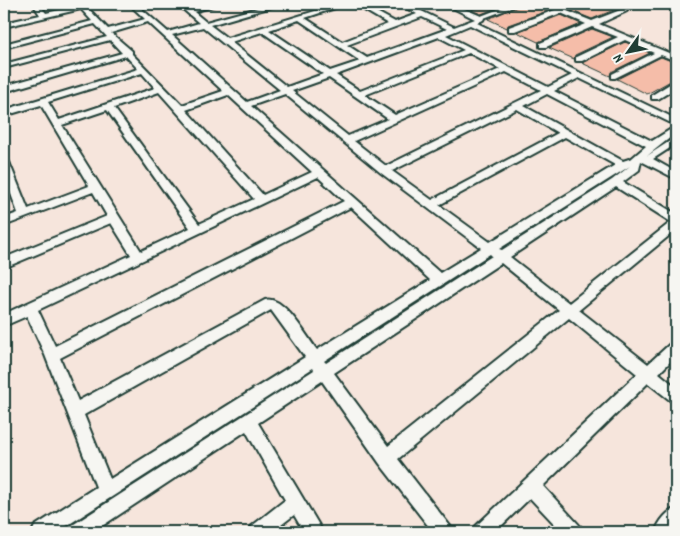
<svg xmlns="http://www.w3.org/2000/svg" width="680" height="536" viewBox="0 0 680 536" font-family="Dekko,sans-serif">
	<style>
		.building { fill: #f5bda9; stroke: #1f3d34 }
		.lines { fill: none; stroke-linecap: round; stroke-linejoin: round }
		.minor-casing { stroke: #1f3d34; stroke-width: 4 }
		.minor { fill: #f6f6f2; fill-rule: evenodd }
	</style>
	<rect width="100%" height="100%" fill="#f6e5dc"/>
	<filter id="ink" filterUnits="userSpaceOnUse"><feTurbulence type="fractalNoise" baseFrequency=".02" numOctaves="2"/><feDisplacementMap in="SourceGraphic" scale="10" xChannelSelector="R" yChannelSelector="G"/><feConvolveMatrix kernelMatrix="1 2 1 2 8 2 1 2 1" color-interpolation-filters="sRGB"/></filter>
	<g filter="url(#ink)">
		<path class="building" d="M488,4H507L481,14L471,10Z
			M523,4H540L550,10L508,25L507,28L488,19Z
			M583,4H628L592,19L572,11Z
			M561,15L581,24L538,42L517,32Z
			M592,29L613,37L575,55L574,59L549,48Z
			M625,42L650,53L611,72L610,76L582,63Z
			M661,57L676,63V78L647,94L617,79Z"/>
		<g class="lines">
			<g class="minor-casing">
				<path id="minor" d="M33,4H39L46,13L78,6L77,4H84L108,29L145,19L129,4H136L168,32L199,23L177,4H184L190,9L208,4H218L194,12L206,22L272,4H282L210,25L227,38L338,4H347L305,18L342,42L388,24L354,4H362L395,22L417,14L399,4H407L454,27L475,19L445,4H453L481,16L512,4H521L484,18L483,20L477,23L676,119V125L673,124L579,78L554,91L652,141L676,126V133L647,156L676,137V144L653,159L676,172V179L641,161L639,170L623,182L676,214V230L579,310L648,364L671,343L676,341V356L659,373L676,387V403L671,401L648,383L543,486L580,526L583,532H562L530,498L495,532H473L476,526L637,374L569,318L398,459L450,526L453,532H433L380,464L322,381L258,423L323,532H304L294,515L272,532H249L252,526L285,500L246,431L93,532H68L71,526L314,370L313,368L57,532H32L35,526L96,487L45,355L27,316L4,326V314L131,255L111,223L4,268V258L107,216L93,192L4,226V218L18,213L4,175V159L9,162L28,209L89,186L41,105L4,116V110L138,69L126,56L4,92V86L122,53L110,40L4,68V64L107,37L95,24L4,48V44L92,21L81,9L4,27V23L40,15ZM422,17L447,29L367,58L347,45ZM299,20L360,61L330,71L269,30ZM148,22L223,91L182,105L132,54V51L111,33ZM470,25L572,75L548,87L446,35ZM203,27L280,90L247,102L172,35ZM262,32L323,74L287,87L231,42ZM439,37L464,50L360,91L336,75ZM469,53L500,69L395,115L365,95ZM506,72L541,90L386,166L354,141ZM142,73L155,88L59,120L48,102ZM329,78L388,119L348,136L292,91ZM159,92L254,199L199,224L114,108ZM285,94L381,173L481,248L440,273L251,106ZM547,94L646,146L632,158L623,161L524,106ZM228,95L312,172L263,195L186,110ZM517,109L558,133L432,200L392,171ZM107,110L190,228L141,251L62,125ZM565,137L615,165L490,242L439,205ZM630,166L612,180L502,250L499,249ZM318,177L344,201L55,346L38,310ZM616,187L671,222L569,303L510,257ZM351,207L430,280L317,350C307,337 283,294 265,300L78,401L60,358ZM490,254L492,256L326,363L324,361ZM501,263L559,310L388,446L334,373ZM271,310L305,357L110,479L84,415Z
					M542,4H550L561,8L572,4H581L567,11L592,21L623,9H627V11L599,24L676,56V61L661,55L615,78H612V74L654,53L625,40L582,61H576V57L618,37L592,27L546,47H540V43L586,24L561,13L515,31H509V27L555,10Z
					M673,82H676V88L658,99H652V95Z
					M676,508L675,532H655C659,522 666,512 676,508Z"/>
			</g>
			<use href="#minor" class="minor"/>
		</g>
	</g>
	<rect width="680" height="536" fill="none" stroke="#f6f6f2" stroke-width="20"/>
	<rect x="10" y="10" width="660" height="516" fill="none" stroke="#1f3d34" stroke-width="2" filter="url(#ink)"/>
	<g transform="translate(628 52) rotate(237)" stroke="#f6f6f2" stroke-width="4" paint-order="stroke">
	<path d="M0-4L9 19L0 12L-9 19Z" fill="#1f3d34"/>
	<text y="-8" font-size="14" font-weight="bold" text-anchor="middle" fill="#1f3d34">N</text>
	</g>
</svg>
